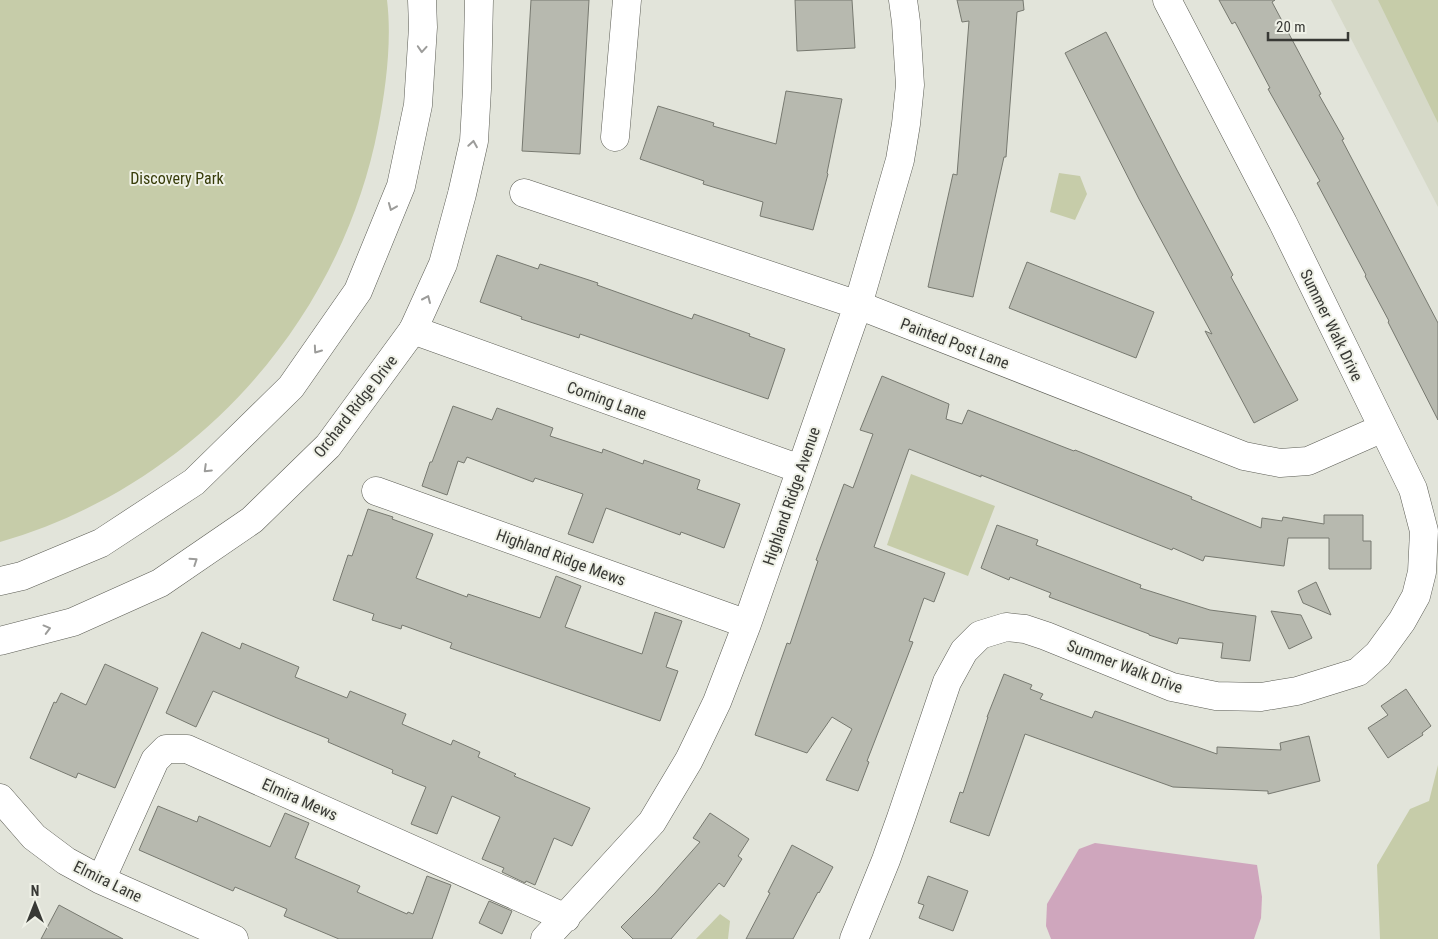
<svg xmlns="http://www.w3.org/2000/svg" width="1438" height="939" font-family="'Roboto Condensed',sans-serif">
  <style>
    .built { fill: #d6d9c8 }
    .green { fill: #c6cca9 }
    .water { fill: #cfa6bd }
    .building { fill: #b7b9af; stroke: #777970 }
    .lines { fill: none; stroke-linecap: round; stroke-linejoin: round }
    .minor-casing { stroke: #5b5c54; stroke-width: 29 }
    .tertiary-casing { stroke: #5b5c54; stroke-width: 29 }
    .minor { stroke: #fff; stroke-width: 28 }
    .tertiary { stroke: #fff; stroke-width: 28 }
    .oneway { stroke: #9c9c9a }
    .labels { text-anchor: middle; stroke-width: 4; stroke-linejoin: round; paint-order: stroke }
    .park-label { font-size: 16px; fill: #373c09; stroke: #eff1e7 }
    .street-label { font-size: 16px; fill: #383935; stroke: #eff1e7 }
  </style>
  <rect width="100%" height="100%" fill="#e2e4da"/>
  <path class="built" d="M 1331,0 L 1438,0 L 1438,207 Z"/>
  <path class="green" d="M 0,0 L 387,0 C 392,40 386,88 378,128 C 340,324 192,487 0,542 Z
    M 1378,0 L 1438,0 L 1438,123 Z
    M 1059,173 L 1080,176 L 1087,194 L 1075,220 L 1050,212 Z
    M 911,474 L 995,506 L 968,576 L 887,545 Z
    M 1438,765 L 1438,939 L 1380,939 L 1377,865 L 1410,809 L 1429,801 Z
    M 720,914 L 730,921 L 728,939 L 696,939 Z"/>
  <path class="water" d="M 1095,843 L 1257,865 L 1262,897 L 1261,918 L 1254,939 L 1051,939 L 1046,926 L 1047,904 L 1079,849 Z"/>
  <path class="building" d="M 531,0 L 589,0 L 580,154 L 522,151 Z
    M 795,0 L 852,0 L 855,48 L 797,51 Z
    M 957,0 L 1023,0 L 1024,10 L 1017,12 L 1006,157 L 1004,157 L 973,297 L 928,287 L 953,174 L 957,175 L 969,21 L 962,22 Z
    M 1219,0 L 1275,0 L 1272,2 L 1321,94 L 1319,95 L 1344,139 L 1342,140 L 1438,323 L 1438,420 L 1388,322 L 1389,321 L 1365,276 L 1366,275 L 1317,183 L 1320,181 L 1268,89 L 1270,88 L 1235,22 L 1232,24 Z
    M 1106,32 L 1177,170 L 1233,275 L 1231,277 L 1298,400 L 1254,423 L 1205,331 L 1212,334 L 1139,199 L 1065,53 Z
    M 786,91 L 842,99 L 827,173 L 828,174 L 813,230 L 760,216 L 763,202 L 703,184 L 704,181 L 640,159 L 658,106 L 714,123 L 713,126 L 776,144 Z
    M 497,255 L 538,269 L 540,264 L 598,283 L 597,285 L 692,319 L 694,314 L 750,334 L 749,336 L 785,349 L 768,399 L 580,334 L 579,338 L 521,319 L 522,317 L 480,302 Z
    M 1027,262 L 1154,312 L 1136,358 L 1009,308 Z
    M 882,376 L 949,404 L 946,419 L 962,424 L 968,410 L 1074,451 L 1075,450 L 1192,497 L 1191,499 L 1261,528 L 1262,518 L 1282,521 L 1283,517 L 1324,524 L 1324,515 L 1363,515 L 1363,541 L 1371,541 L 1371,569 L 1329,569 L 1329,538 L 1288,538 L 1284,566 L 1205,556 L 1203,561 L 1173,548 L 1172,550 L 1045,500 L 981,475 L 981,477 L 909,449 L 874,547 L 945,573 L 934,602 L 924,598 L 909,641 L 913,642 L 867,761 L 869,762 L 858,791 L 826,780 L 852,729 L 832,717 L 807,753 L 755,735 L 787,643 L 790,644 L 818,561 L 816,560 L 844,484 L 853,488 L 873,434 L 860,430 Z
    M 453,406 L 492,420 L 497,408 L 553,428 L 550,436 L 602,453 L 603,449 L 643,464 L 644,460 L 700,480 L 697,489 L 740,504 L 724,548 L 681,532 L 680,535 L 606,508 L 593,543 L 568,534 L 583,494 L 535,478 L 533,482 L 467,457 L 464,463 L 458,461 L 447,495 L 422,486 L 430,462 L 432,462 Z
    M 368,509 L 393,517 L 392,519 L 433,534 L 416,578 L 467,597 L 468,594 L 540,618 L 556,576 L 581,586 L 565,627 L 642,654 L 655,612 L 682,621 L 666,667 L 678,671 L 660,721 L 450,648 L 452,643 L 402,625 L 401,629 L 372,620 L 374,614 L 333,600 L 348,555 L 352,556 Z
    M 997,525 L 1038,540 L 1036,545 L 1141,585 L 1140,588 L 1210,610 L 1256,616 L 1250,661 L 1221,658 L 1223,643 L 1179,638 L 1177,644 L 1149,635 L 1149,634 L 1049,597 L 1051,593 L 1010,577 L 1009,580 L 981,568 Z
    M 1316,582 L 1331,615 L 1303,603 L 1298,591 Z
    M 1271,611 L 1301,615 L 1312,638 L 1289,649 Z
    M 202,632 L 240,649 L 242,643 L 299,667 L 295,677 L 347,698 L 350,691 L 406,714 L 402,724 L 451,745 L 453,740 L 480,752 L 478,757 L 516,774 L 514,776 L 590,808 L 572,846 L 554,838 L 535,885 L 526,881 L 525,883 L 502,872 L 504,868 L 482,859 L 500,817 L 452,796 L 437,834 L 411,824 L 426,787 L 392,773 L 393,770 L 328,742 L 329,739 L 277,718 L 213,691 L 196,727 L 166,713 Z
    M 105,664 L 158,688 L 115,788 L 78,773 L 76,778 L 30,758 L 54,702 L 56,703 L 61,693 L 86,705 Z
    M 1004,674 L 1032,685 L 1030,689 L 1043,694 L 1040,699 L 1092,718 L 1095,711 L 1217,754 L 1217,747 L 1281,750 L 1280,743 L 1309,736 L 1320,781 L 1268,794 L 1268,791 L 1173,787 L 1025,734 L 989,836 L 950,822 L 960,792 L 963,793 L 988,717 L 987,717 Z
    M 1406,689 L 1431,726 L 1422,733 L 1423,735 L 1388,758 L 1368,728 L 1388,715 L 1381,706 Z
    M 158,806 L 197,822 L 199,816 L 270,847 L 285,813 L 309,823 L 295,858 L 360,886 L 357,892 L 407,914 L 408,912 L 413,914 L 427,876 L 451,885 L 432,939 L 339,939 L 284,916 L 287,909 L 235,887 L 233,891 L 139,850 Z
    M 710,813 L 749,839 L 738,856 L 742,859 L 724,887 L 719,883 L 671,939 L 633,939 L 621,927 L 655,893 L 700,842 L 693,838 Z
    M 792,845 L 833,867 L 819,893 L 818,892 L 793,939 L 746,939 L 770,893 L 768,892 Z
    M 928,876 L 968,891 L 953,931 L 919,918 L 924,905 L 918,903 Z
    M 489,901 L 512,911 L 502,934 L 479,923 Z
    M 59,905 L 85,919 L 123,939 L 41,939 Z"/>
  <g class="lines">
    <defs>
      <path id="minor" d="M 615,137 L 627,0
        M 524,193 L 858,305 L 1244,456 L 1280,463 L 1308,461 L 1383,428
        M 413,330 L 800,469
        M 376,491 L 747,624
        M 0,798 L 34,837 L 66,861 L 101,880 L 234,939
        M 101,880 L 155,760 L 166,749 L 187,749 L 566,918
        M 545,939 L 652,822 L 689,760 L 717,702 L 747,624 L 858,305 L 900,160 L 906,124 L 910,85 L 906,22 L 903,0
        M 854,939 L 886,860 L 901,818 L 947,682 L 964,651 L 980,635 L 1006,627 L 1025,629 L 1046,636 L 1172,687 L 1216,696 L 1261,697 L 1297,691 L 1358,672 L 1378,654 L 1402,621 L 1416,596 L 1422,572 L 1424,531 L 1413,489 L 1283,223 L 1167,0"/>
      <path id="tertiary" d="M 0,581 L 22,576 L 101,543 L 194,482 L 291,387 L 358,291 L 401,186 L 418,105 L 423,27 L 422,0
        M 0,641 L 73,622 L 160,583 L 252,520 L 328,446 L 413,330 L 443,264 L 462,194 L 474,141 L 477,89 L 479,0"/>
    </defs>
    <use href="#minor" class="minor-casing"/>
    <use href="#tertiary" class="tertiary-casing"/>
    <use href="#minor" class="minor"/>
    <use href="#tertiary" class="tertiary"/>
  </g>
  <defs><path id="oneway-chevron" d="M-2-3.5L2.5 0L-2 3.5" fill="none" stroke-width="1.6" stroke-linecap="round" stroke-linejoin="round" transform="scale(1.25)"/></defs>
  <g class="oneway">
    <use href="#oneway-chevron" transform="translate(422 49) rotate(94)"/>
    <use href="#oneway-chevron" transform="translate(473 144) rotate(-81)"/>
    <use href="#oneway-chevron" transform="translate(392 207) rotate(112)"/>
    <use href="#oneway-chevron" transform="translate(427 299) rotate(-66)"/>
    <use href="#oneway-chevron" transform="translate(317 350) rotate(125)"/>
    <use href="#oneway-chevron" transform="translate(207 469) rotate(136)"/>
    <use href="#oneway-chevron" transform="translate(194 561) rotate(-34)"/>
    <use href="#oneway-chevron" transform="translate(47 629) rotate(-15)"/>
  </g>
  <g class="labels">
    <g class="park-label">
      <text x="177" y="184">Discovery Park</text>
    </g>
    <g class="street-label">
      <text transform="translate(1332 325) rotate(64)" y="6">Summer Walk Drive</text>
      <text transform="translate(955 343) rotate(21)" y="6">Painted Post Lane</text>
      <text transform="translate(607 400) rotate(20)" y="6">Corning Lane</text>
      <text transform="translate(355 406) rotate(-52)" y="6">Orchard Ridge Drive</text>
      <text transform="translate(791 496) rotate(-71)" y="6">Highland Ridge Avenue</text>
      <text transform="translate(561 557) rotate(20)" y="6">Highland Ridge Mews</text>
      <text transform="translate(1125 666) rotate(21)" y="6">Summer Walk Drive</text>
      <text transform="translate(300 799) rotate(24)" y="6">Elmira Mews</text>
      <text transform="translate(108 881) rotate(26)" y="6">Elmira Lane</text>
    </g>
  </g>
  <g transform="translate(35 904)" stroke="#eff1e7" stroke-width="4" paint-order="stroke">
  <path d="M0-4L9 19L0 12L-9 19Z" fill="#383935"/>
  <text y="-8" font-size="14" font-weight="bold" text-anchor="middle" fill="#383935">N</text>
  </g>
  <path d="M1268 32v8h80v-8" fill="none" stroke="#383935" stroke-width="2.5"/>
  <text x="1276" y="32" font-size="15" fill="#383935" stroke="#eff1e7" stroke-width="4" paint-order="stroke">20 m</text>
</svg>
